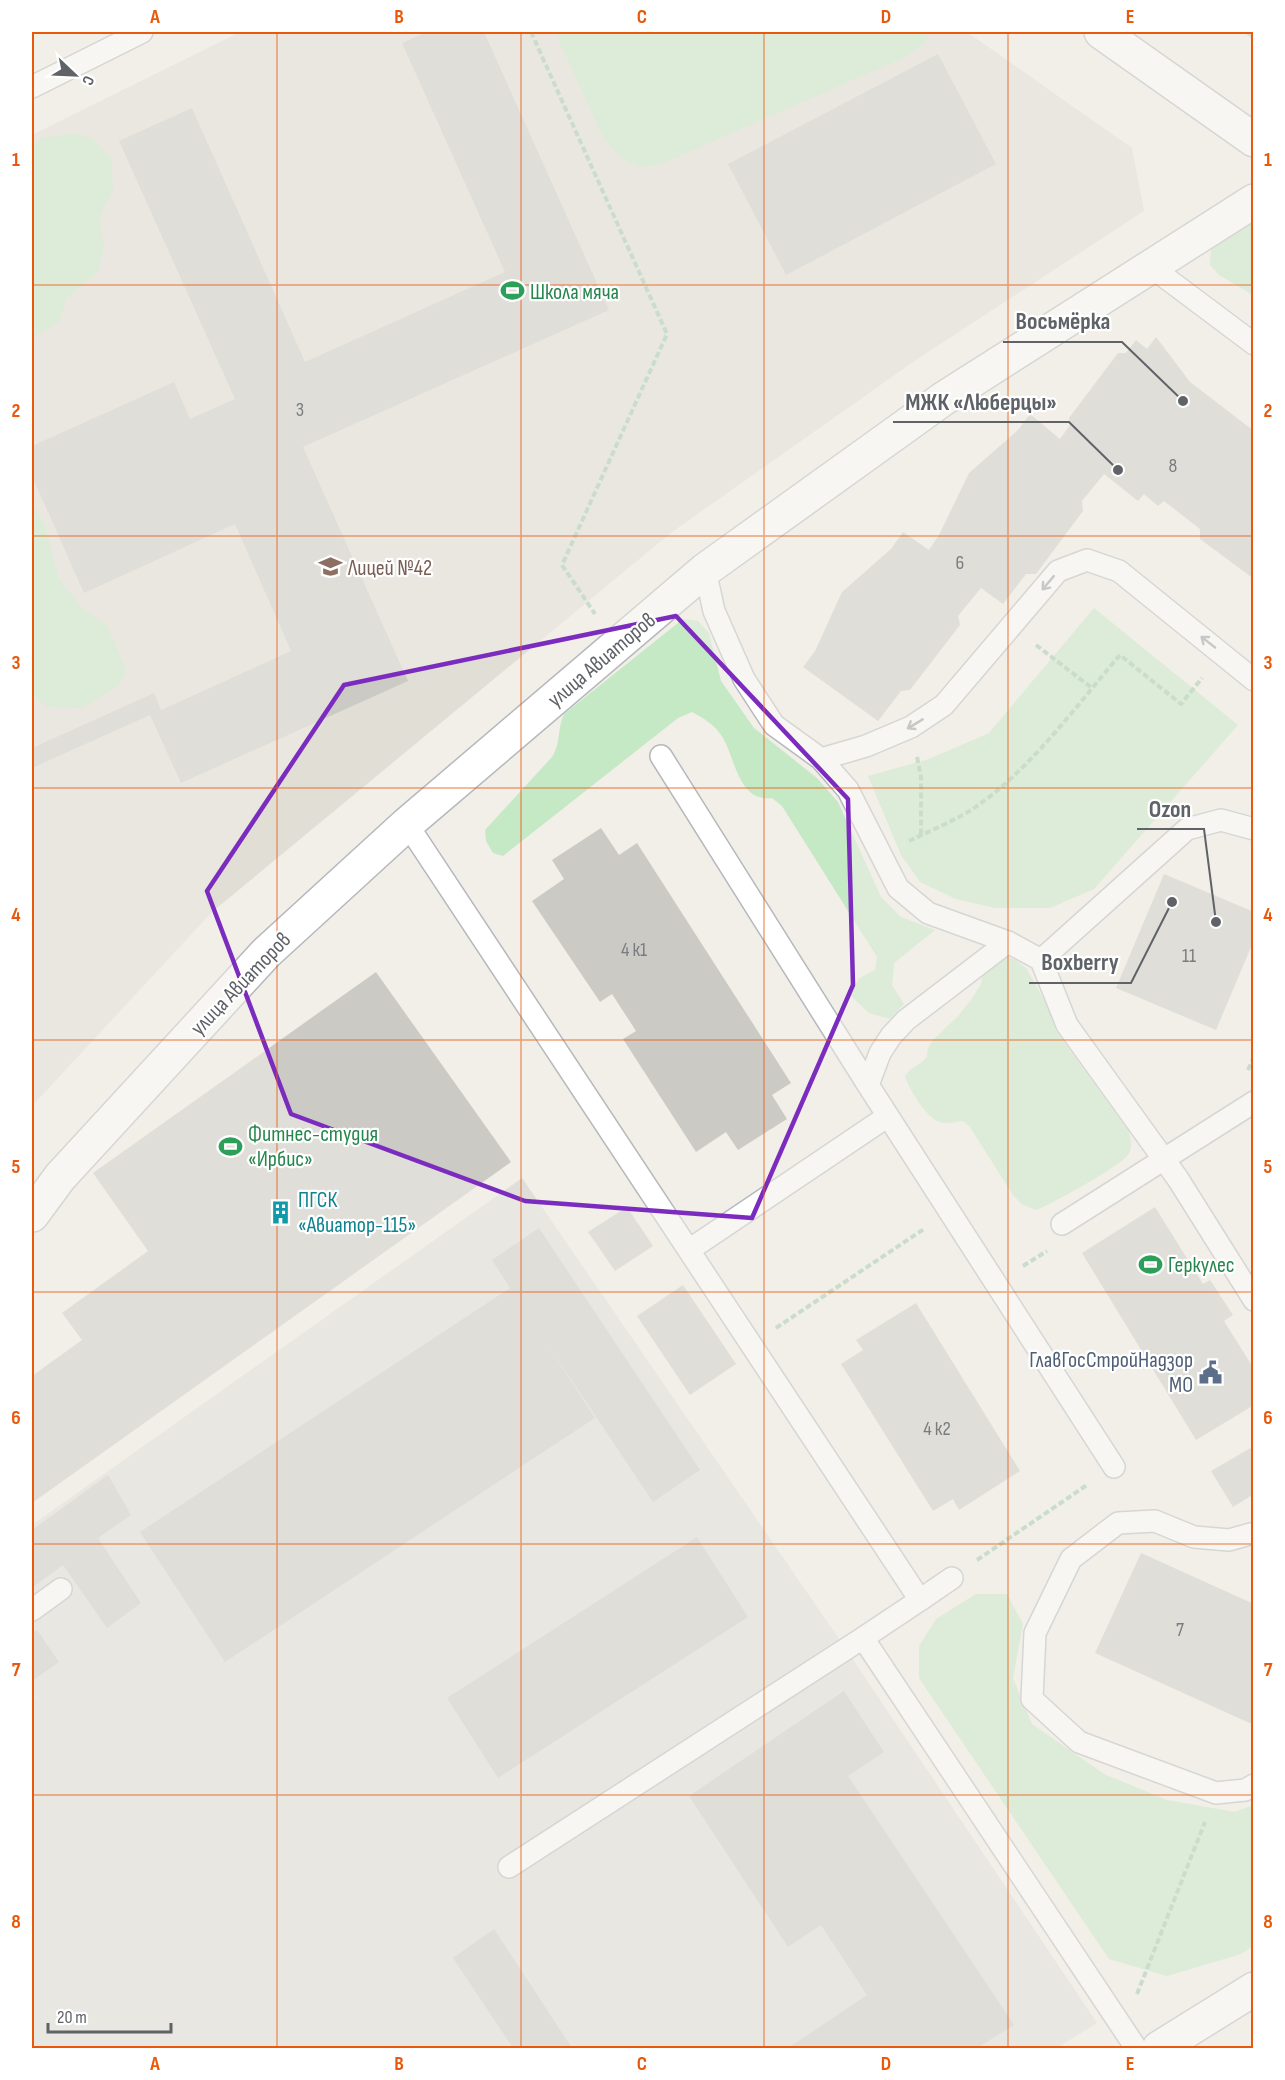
<svg xmlns="http://www.w3.org/2000/svg" width="1285" height="2080" font-family="'Sofia Sans Condensed',sans-serif">
  <style>
    .industrial { fill: #e0deda }
    .education { fill: #e1ded6 }
    .green { fill: #c5e8c5 }
    .building { fill: #cccac5 }
    .lines { fill: none; stroke-linecap: round; stroke-linejoin: round }
    .service-casing { stroke: #b5b8bc; stroke-width: 24 }
    .minor-casing { stroke: #b5b8bc; stroke-width: 36 }
    .tertiary-casing { stroke: #b5b8bc; stroke-width: 36 }
    .path { stroke: #9cc7a9; stroke-width: 4; stroke-dasharray: 6 3; stroke-linecap: butt }
    .service { stroke: #fff; stroke-width: 21 }
    .minor { stroke: #fff; stroke-width: 33 }
    .tertiary { stroke: #fff; stroke-width: 33 }
    .oneway { stroke: #979a9d }
    .marked { fill: none; stroke: #7b2cbf; stroke-width: 4.5; stroke-linejoin: round }
    .grid { fill: none; stroke: #e8590c; stroke-width: 1.5; stroke-opacity: 0.55 }
    .labels { text-anchor: middle; stroke-width: 4.5; stroke-linejoin: round; paint-order: stroke }
    .number-label { font-size: 20px; fill: #7a7d7f }
    .leisure-label { font-size: 22px; fill: #27864d; stroke: #fff; text-anchor: start }
    .education-label { font-size: 22px; fill: #785e54; stroke: #fff; text-anchor: start }
    .street-label { font-size: 22px; fill: #5f6368; stroke: #fff }
    .culture-label { font-size: 22px; fill: #0d838f; stroke: #fff; text-anchor: start }
    .service-label { font-size: 22px; fill: #4e5e75; stroke: #fff; text-anchor: end }
    .leader { fill: none; stroke: #5f6368; stroke-width: 2 }
    .callout-dot { fill: #5f6368; stroke: #fff; stroke-width: 2 }
    .callout-label { font-size: 24px; text-anchor: middle; font-weight: bold; fill: #5f6368; stroke: #fff; stroke-width: 4.5; stroke-linejoin: round; paint-order: stroke }
    .neatline { fill: none; stroke: #e8590c; stroke-width: 2 }
    .grid-label { font-size: 20px; text-anchor: middle; font-weight: bold; fill: #e8590c }
  </style>
  <rect width="100%" height="100%" fill="#f1efe8"/>
  <path class="industrial" d="M 522,1178 L 846,1649 L 1097,2023 L 1057,2048 L 32,2048 L 32,1700 L 41,1694 L 32,1699 L 32,1525 Z"/>
  <path class="education" d="M 240,32 L 967,32 L 1132,148 L 1144,211 L 916,360 L 672,532 L 212,912 L 32,1106 L 32,135 Z"/>
  <path class="green" d="M 555,32 L 929,32 L 925,43 L 905,57 L 661,164 L 640,167 L 622,159 L 604,139 Z
    M 75,133 L 93,139 L 111,158 L 113,189 L 99,217 L 104,247 L 98,272 L 67,298 L 59,322 L 32,338 L 32,144 L 44,138 Z
    M 1253,219 L 1253,295 L 1219,275 L 1210,265 C 1209,234 1229,232 1253,219 Z
    M 32,504 L 45,524 L 58,577 L 79,605 L 107,626 L 126,670 L 118,686 L 82,708 L 48,707 L 32,696 Z
    M 1094,608 L 1238,725 L 1094,889 L 1050,908 L 995,908 L 956,899 L 920,882 L 901,855 L 868,776 L 929,759 L 989,733 Z
    M 683,619 L 698,621 L 709,633 L 721,681 L 754,728 L 817,778 L 838,802 L 881,897 L 901,917 L 935,930 L 894,963 L 892,985 L 904,1004 L 890,1019 L 869,1013 L 851,996 L 858,979 L 875,970 L 877,957 L 782,806 L 772,798 C 737,802 736,757 721,735 C 714,724 703,718 692,712 L 678,718 L 503,856 L 493,853 L 486,841 L 485,830 L 552,757 C 561,743 557,729 564,714 Z
    M 1003,956 L 1014,959 L 1026,968 L 1047,1005 L 1056,1031 L 1129,1132 C 1131,1140 1133,1148 1128,1155 C 1119,1167 1052,1204 1036,1210 L 1023,1205 L 1013,1195 L 970,1127 L 963,1121 C 955,1122 946,1124 939,1122 C 926,1117 909,1089 905,1076 L 910,1070 L 922,1062 L 927,1057 L 928,1048 L 933,1040 L 958,1016 L 971,1000 L 981,984 L 983,972 Z
    M 976,1594 L 1007,1594 L 1023,1624 L 1013,1678 L 1032,1724 L 1104,1774 L 1167,1800 L 1235,1812 L 1253,1805 L 1253,1946 L 1241,1954 L 1167,1976 L 1109,1959 L 919,1678 L 919,1646 L 936,1619 Z"/>
  <path class="building" d="M 427,32 L 484,32 L 609,310 L 303,447 L 408,681 L 181,783 L 150,715 L 32,768 L 32,748 L 154,693 L 161,710 L 291,651 L 235,524 L 84,593 L 32,476 L 32,446 L 174,382 L 190,419 L 235,399 L 119,141 L 192,108 L 305,362 L 505,272 L 402,43 Z
    M 1243,32 L 1254,32 L 1254,40 Z
    M 938,54 L 996,164 L 786,275 L 728,164 Z
    M 1156,337 L 1190,382 L 1254,431 L 1254,579 L 1200,539 L 1200,529 L 1164,501 L 1158,506 L 1144,494 L 1138,501 L 1104,474 L 1082,501 L 1083,511 L 1036,574 L 1026,574 L 1003,604 L 981,588 L 958,616 L 960,625 L 910,690 L 901,691 L 878,721 L 803,667 L 815,651 L 842,592 L 891,549 L 903,532 L 929,550 L 939,535 L 969,473 L 1018,430 L 1030,414 L 1060,439 L 1070,425 L 1069,418 L 1118,353 L 1126,353 L 1136,340 L 1147,349 Z
    M 601,828 L 619,855 L 637,843 L 791,1083 L 772,1095 L 787,1119 L 738,1150 L 726,1132 L 696,1152 L 623,1039 L 636,1031 L 612,994 L 600,1002 L 532,901 L 564,879 L 552,860 Z
    M 1164,874 L 1254,912 L 1254,940 L 1216,1030 L 1116,988 Z
    M 376,972 L 511,1162 L 32,1503 L 32,1376 L 82,1340 L 62,1313 L 148,1251 L 93,1173 Z
    M 627,1207 L 653,1246 L 615,1271 L 588,1232 Z
    M 1155,1207 L 1203,1284 L 1210,1280 L 1233,1315 L 1224,1321 L 1254,1369 L 1254,1405 L 1196,1440 L 1082,1253 Z
    M 539,1228 L 700,1470 L 653,1502 L 546,1342 L 595,1418 L 225,1662 L 140,1532 L 510,1288 L 492,1260 Z
    M 683,1285 L 736,1364 L 690,1395 L 637,1316 Z
    M 916,1303 L 1020,1471 L 959,1510 L 953,1499 L 933,1511 L 841,1364 L 863,1350 L 856,1340 Z
    M 1254,1446 L 1254,1494 L 1233,1507 L 1211,1471 Z
    M 108,1475 L 131,1515 L 98,1538 L 141,1603 L 107,1628 L 63,1565 L 32,1588 L 32,1530 Z
    M 697,1537 L 748,1617 L 498,1778 L 447,1698 Z
    M 1141,1553 L 1254,1604 L 1254,1725 L 1095,1653 Z
    M 37,1630 L 59,1662 L 32,1681 L 32,1633 Z
    M 844,1691 L 884,1752 L 848,1776 L 1014,2025 L 977,2048 L 788,2048 L 867,1995 L 821,1925 L 788,1947 L 689,1796 Z
    M 494,1929 L 572,2048 L 513,2048 L 453,1958 Z"/>
  <g class="lines">
    <defs>
      <path id="service" d="M 32,87 L 142,32
        M 1150,266 L 1254,344
        M 705,570 L 714,611 L 744,679 L 774,725 L 821,759 L 848,790 L 898,888 L 928,913 L 1008,942 L 1041,960 L 1067,1025 L 1178,1179 L 1254,1300
        M 661,756 L 868,1085 L 1114,1467
        M 821,759 L 866,746 L 911,727 L 944,705 L 1058,571 L 1087,560 L 1119,571 L 1254,680
        M 407,824 L 920,1600 L 863,1638 L 1136,2048
        M 1041,960 L 1187,829 L 1221,820 L 1254,829
        M 868,1085 L 880,1053 L 891,1036 L 906,1020 L 1008,942
        M 1062,1224 L 1254,1102
        M 689,1250 L 888,1116
        M 1254,1533 L 1229,1540 L 1194,1537 L 1155,1521 L 1118,1523 L 1071,1559 L 1035,1633 L 1032,1699 L 1079,1742 L 1216,1793 L 1245,1790 L 1254,1785
        M 920,1600 L 952,1578
        M 32,1610 L 61,1589
        M 509,1867 L 863,1638"/>
      <path id="minor" d="M 32,1215 L 60,1177 L 266,953 L 407,824 L 705,570 L 943,399 L 1254,201"/>
      <path id="tertiary" d="M 1101,32 L 1254,140
        M 1159,2048 L 1254,1989"/>
    </defs>
    <use href="#service" class="service-casing"/>
    <use href="#minor" class="minor-casing"/>
    <use href="#tertiary" class="tertiary-casing"/>
    <path class="path" d="M 531,32 L 667,334 L 562,565 L 595,614
      M 1036,645 L 1092,688
      M 917,757 L 921,777 L 921,835
      M 909,841 C 929,831 952,822 971,810 C 1028,773 1076,706 1120,655 L 1181,704 L 1202,678
      M 1248,1070 L 1254,1057
      M 1023,1266 L 1047,1251
      M 776,1328 L 924,1229
      M 977,1560 L 1087,1485
      M 1137,1994 L 1205,1822"/>
    <use href="#service" class="service"/>
    <use href="#minor" class="minor"/>
    <use href="#tertiary" class="tertiary"/>
  </g>
  <defs><path id="oneway-shaft" d="M-6 0H5M1.5-3L5.5 0L1.5 3" fill="none" stroke-width="1.6" stroke-linecap="round" stroke-linejoin="round" transform="scale(1.5)"/></defs>
  <g class="oneway">
    <use href="#oneway-shaft" transform="translate(1048 583) rotate(130)"/>
    <use href="#oneway-shaft" transform="translate(1208 642) rotate(-142)"/>
    <use href="#oneway-shaft" transform="translate(915 724) rotate(149)"/>
  </g>
  <path d="M0 0H1285V2080H0ZM 676,616 L 848,799 L 853,985 L 752,1218 L 525,1201 L 291,1114 L 207,891 L 344,685 Z" fill="#f1efe8" fill-opacity=".55" fill-rule="evenodd"/>
  <path class="marked" d="M 676,616 L 848,799 L 853,985 L 752,1218 L 525,1201 L 291,1114 L 207,891 L 344,685 Z"/>
  <path class="grid" d="M 277,32 L 277,2048M 521,32 L 521,2048M 764,32 L 764,2048M 1008,32 L 1008,2048M 32,285 L 1254,285M 32,536 L 1254,536M 32,788 L 1254,788M 32,1040 L 1254,1040M 32,1292 L 1254,1292M 32,1544 L 1254,1544M 32,1795 L 1254,1795"/>
  <defs>
    <symbol id="stadium-bare" viewBox="-9 -9 18 18"><path d="M0-5a6.5 5 0 1 0 0 10a6.5 5 0 1 0 0-10ZM-3.5-1.8h7v3.6h-7Z" fill="#2e9e5b" stroke="#fff" stroke-width="2.5" paint-order="stroke"/></symbol>
    <symbol id="school-bare" viewBox="-9 -9 18 18"><path d="M0-5L7-2L0 1L-7-2ZM-4 1L0 2.5L4 1V4Q0 6-4 4Z" fill="#8d6e63" stroke="#fff" stroke-width="2.5" paint-order="stroke"/></symbol>
    <symbol id="building-bare" viewBox="-9 -9 18 18"><path d="M-4-6H4V6H1V3H-1V6H-4ZM-2.5-4.3h1.7v1.8h-1.7ZM.8-4.3h1.7v1.8H.8ZM-2.5-1h1.7V.8h-1.7ZM.8-1h1.7V.8H.8Z" fill="#0f9aa8" stroke="#fff" stroke-width="2.5" paint-order="stroke"/></symbol>
    <symbol id="civic-bare" viewBox="-9 -9 18 18"><path d="M-.6-6.5H3V-4.5H.6V-3L4-1V1h2V6H-6V1h2V-1L-.6-3ZM-1.2 2.5V6h2.4V2.5Z" fill="#5c6f8a" stroke="#fff" stroke-width="2.5" paint-order="stroke"/></symbol>
  </defs>
  <g fill-rule="evenodd">
    <use href="#stadium-bare" x="496" y="274" width="33" height="33"/>
    <use href="#school-bare" x="314" y="550" width="33" height="33"/>
    <use href="#stadium-bare" x="214" y="1130" width="33" height="33"/>
    <use href="#building-bare" x="264" y="1196" width="33" height="33"/>
    <use href="#stadium-bare" x="1134" y="1248" width="33" height="33"/>
    <use href="#civic-bare" x="1194" y="1356" width="33" height="33"/>
  </g>
  <g class="labels">
    <g class="number-label">
      <text x="300" y="416">3</text>
      <text x="1173" y="472">8</text>
      <text x="960" y="569">6</text>
      <text x="634" y="956">4 к1</text>
      <text x="1189" y="962">11</text>
      <text x="937" y="1435">4 к2</text>
      <text x="1180" y="1636">7</text>
    </g>
    <g class="leisure-label">
      <text x="530" y="299">Школа мяча</text>
      <text x="248" y="1141">Фитнес-студия<tspan x="248" dy="25">«Ирбис»</tspan></text>
      <text x="1168" y="1272">Геркулес</text>
    </g>
    <g class="education-label">
      <text x="348" y="575">Лицей №42</text>
    </g>
    <g class="street-label">
      <text transform="translate(601 659) rotate(-40)" y="8">улица Авиаторов</text>
      <text transform="translate(240 983) rotate(-46)" y="8">улица Авиаторов</text>
    </g>
    <g class="culture-label">
      <text x="298" y="1207">ПГСК<tspan x="298" dy="25">«Авиатор-115»</tspan></text>
    </g>
    <g class="service-label">
      <text x="1193" y="1367">ГлавГосСтройНадзор<tspan x="1193" dy="25">МО</tspan></text>
    </g>
  </g>
  <path class="leader" d="M1183 401L1122 342H1003M1118 470L1069 422H893M1216 922L1204 829H1137M1172 902L1131 983H1029"/>
  <g class="callout-dot">
    <circle cx="1183" cy="401" r="6"/>
    <circle cx="1118" cy="470" r="6"/>
    <circle cx="1216" cy="922" r="6"/>
    <circle cx="1172" cy="902" r="6"/>
  </g>
  <g class="callout-label">
    <text x="1063" y="329">Восьмёрка</text>
    <text x="981" y="410">МЖК «Люберцы»</text>
    <text x="1170" y="817">Ozon</text>
    <text x="1080" y="970">Boxberry</text>
  </g>
  <rect width="1285" height="2080" fill="none" stroke="#ffffff" stroke-width="66"/>
  <g transform="translate(75 75) rotate(113)" stroke="#ffffff" stroke-width="4.5" paint-order="stroke">
  <path d="M0-4.5L10 22L0 15L-10 22Z" fill="#5f6368"/>
  <text y="-9" font-size="16" font-weight="bold" text-anchor="middle" fill="#5f6368">С</text>
  </g>
  <path d="M48 2023v9h123v-9" fill="none" stroke="#5f6368" stroke-width="3"/>
  <text x="57" y="2023" font-size="18" fill="#5f6368" stroke="#ffffff" stroke-width="4.5" paint-order="stroke">20 m</text>
  <rect x="33" y="33" width="1219" height="2014" class="neatline"/>
  <g class="grid-label">
    <text x="155" y="23">A</text>
    <text x="399" y="23">B</text>
    <text x="642" y="23">C</text>
    <text x="886" y="23">D</text>
    <text x="1130" y="23">E</text>
    <text x="16" y="166">1</text>
    <text x="1268" y="166">1</text>
    <text x="16" y="417">2</text>
    <text x="1268" y="417">2</text>
    <text x="16" y="669">3</text>
    <text x="1268" y="669">3</text>
    <text x="16" y="921">4</text>
    <text x="1268" y="921">4</text>
    <text x="16" y="1173">5</text>
    <text x="1268" y="1173">5</text>
    <text x="16" y="1424">6</text>
    <text x="1268" y="1424">6</text>
    <text x="16" y="1676">7</text>
    <text x="1268" y="1676">7</text>
    <text x="16" y="1928">8</text>
    <text x="1268" y="1928">8</text>
    <text x="155" y="2070">A</text>
    <text x="399" y="2070">B</text>
    <text x="642" y="2070">C</text>
    <text x="886" y="2070">D</text>
    <text x="1130" y="2070">E</text>
  </g>
</svg>
